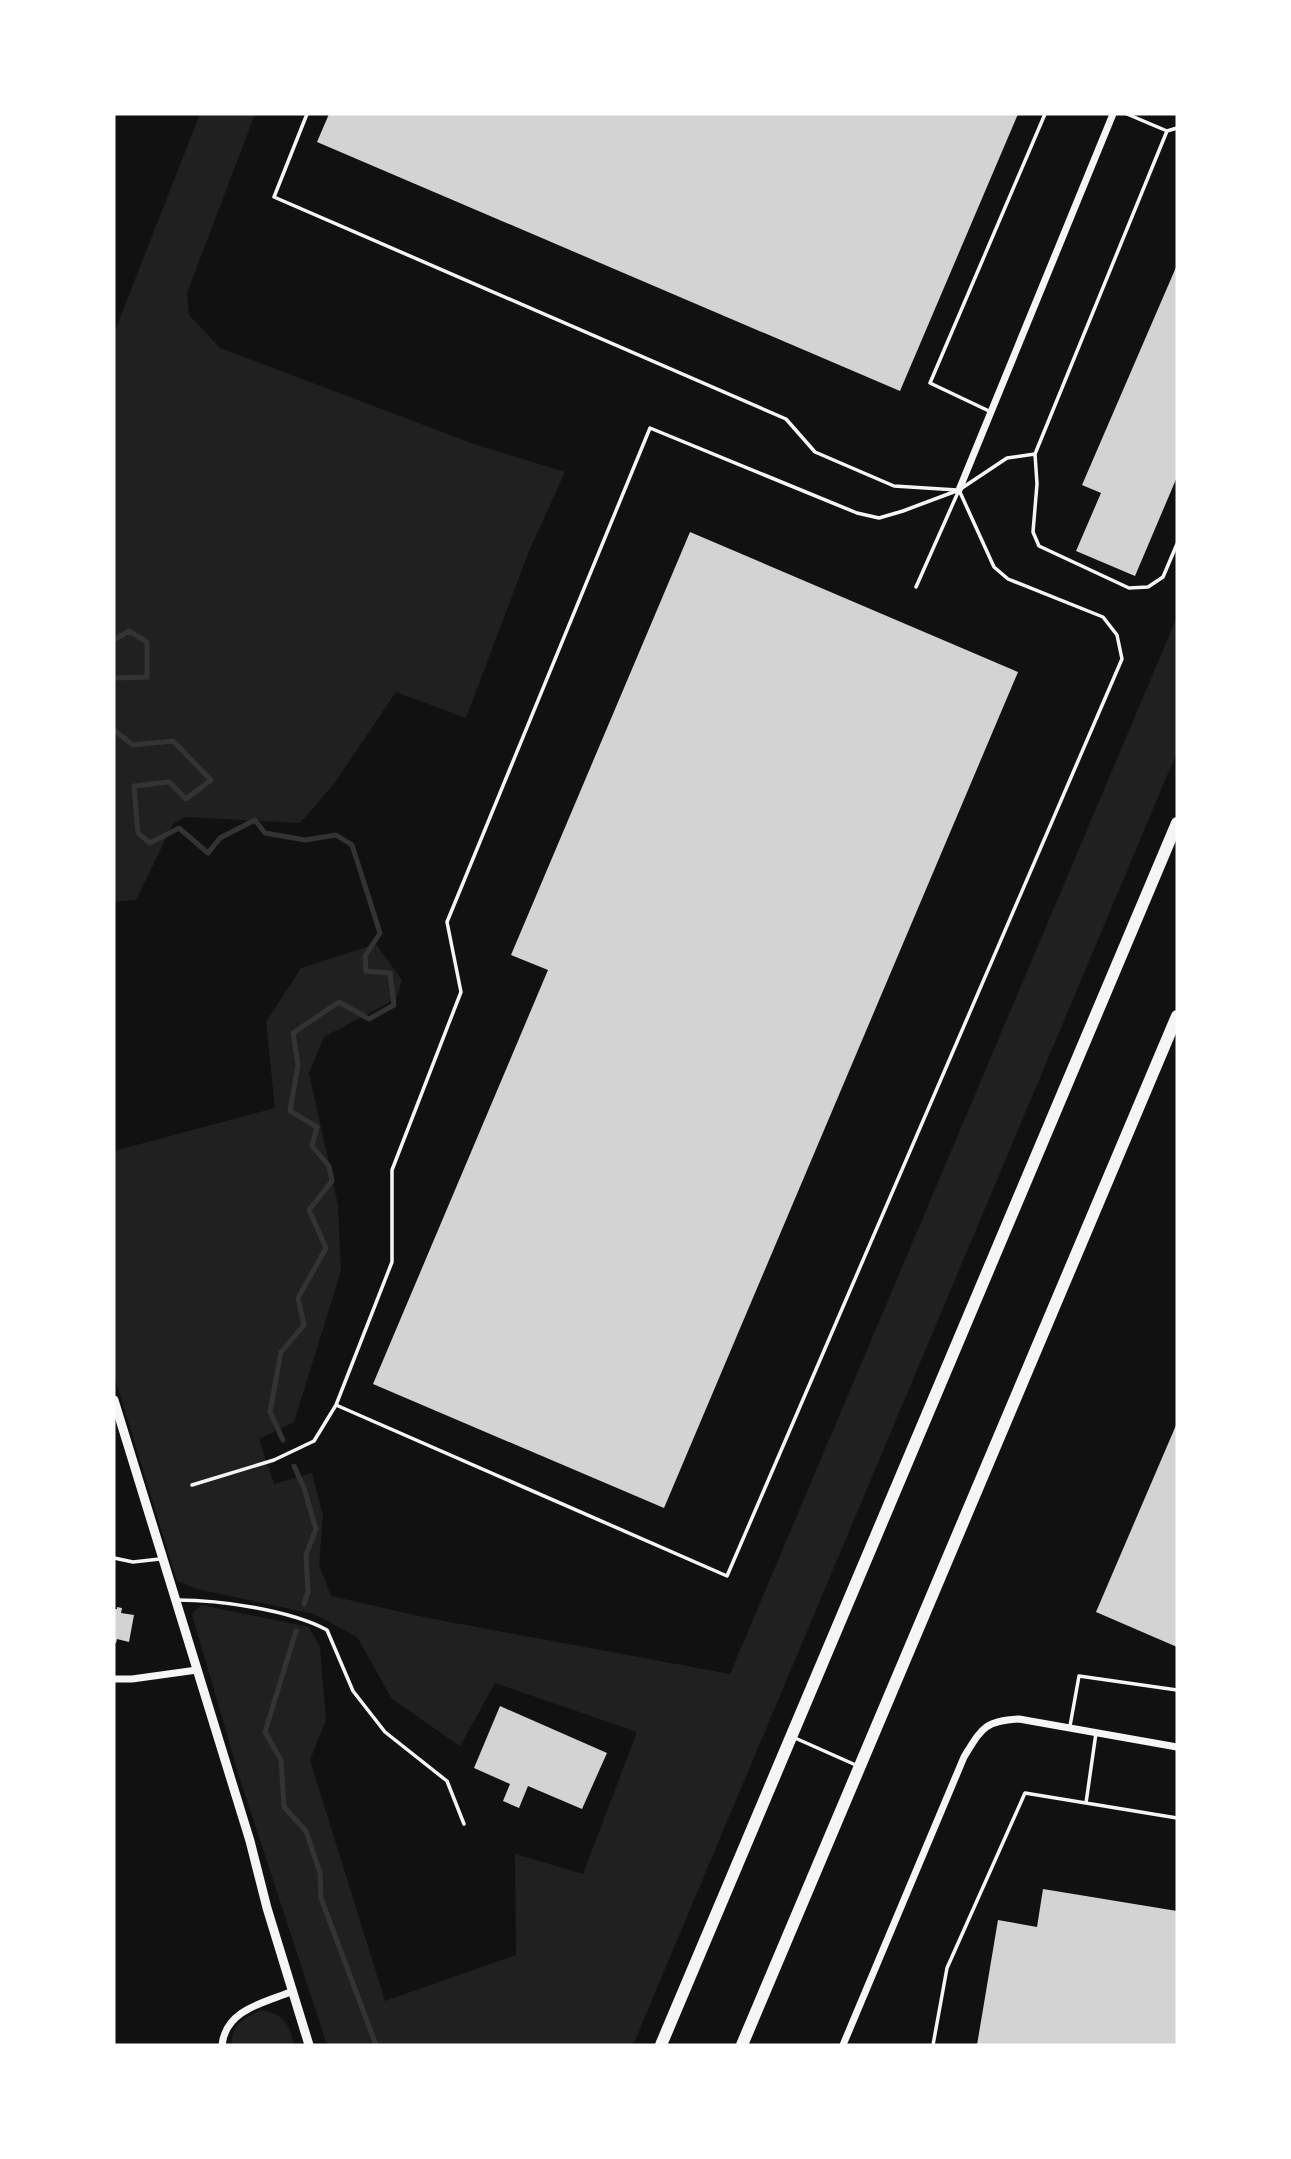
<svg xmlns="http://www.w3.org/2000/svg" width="1291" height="2159" font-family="Mulish,sans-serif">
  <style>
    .green { fill: #202020 }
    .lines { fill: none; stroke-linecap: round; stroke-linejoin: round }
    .stream { stroke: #333; stroke-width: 5 }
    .building { fill: #d3d3d3 }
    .service { stroke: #f5f5f5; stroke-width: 3.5 }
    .minor { stroke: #f5f5f5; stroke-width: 7 }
    .tertiary { stroke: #f5f5f5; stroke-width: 9 }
    .motorway { stroke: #f5f5f5; stroke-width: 12 }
  </style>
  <rect width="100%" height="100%" fill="#111"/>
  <path class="green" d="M 200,114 L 255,114 L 187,293 L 189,315 L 220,348 L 474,444 L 565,472 L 529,551 L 466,718 L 396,692 L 334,784 L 300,823 L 185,817 L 173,824 L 136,900 L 114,902 L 114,333 Z
    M 1177,617 L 1177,752 L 633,2045 L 327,2045 L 239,1776 L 192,1614 L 201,1605 L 309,1627 L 320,1647 L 326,1720 L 310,1760 L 385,2001 L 516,1955 L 515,1854 L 583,1874 L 637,1732 L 495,1683 L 460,1746 L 392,1699 L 357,1637 L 314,1614 L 197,1589 L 177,1581 L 114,1375 L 114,1151 L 275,1108 L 266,1022 L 301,968 L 376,944 L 402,980 L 396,999 L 324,1037 L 309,1073 L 338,1205 L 341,1271 L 294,1422 L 259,1439 L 274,1484 L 312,1473 L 323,1516 L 319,1565 L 331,1596 L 423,1617 L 730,1674 Z
    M 261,2010 C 285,2014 289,2024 294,2045 L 231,2045 C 233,2022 242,2020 261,2010 Z"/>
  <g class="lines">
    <path class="stream" d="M 114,640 L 129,631 L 147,642 L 147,677 L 114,678
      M 114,730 L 133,745 L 173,741 L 211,780 L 186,799 L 169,782 L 134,786 L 138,833 L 150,843 L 179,828 L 208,853 L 220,838 L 255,820 L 265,833 L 305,840 L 336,835 L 352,845 L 380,933 L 365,956 L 366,971 L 390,973 L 394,1005 L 369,1019 L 339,1002 L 293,1033 L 298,1065 L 290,1111 L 317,1127 L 312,1146 L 329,1166 L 332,1181 L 309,1210 L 326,1248 L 298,1298 L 304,1325 L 281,1352 L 270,1412 L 283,1440
      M 294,1466 L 304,1488 L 316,1529 L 306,1555 L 308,1592 L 304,1604
      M 296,1631 L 265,1732 L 281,1760 L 284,1807 L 306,1831 L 320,1873 L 321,1898 L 376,2045"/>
  </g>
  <path class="building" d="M 329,114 L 1018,114 L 900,391 L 317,142 Z
    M 1177,265 L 1177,477 L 1135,576 L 1076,551 L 1101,493 L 1082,485 Z
    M 690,532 L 1018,672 L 664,1508 L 373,1384 L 548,970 L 511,955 Z
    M 1177,1423 L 1177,1647 L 1096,1612 Z
    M 117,1607 L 122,1608 L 121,1613 L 134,1615 L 129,1642 L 117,1639 L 116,1643 L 114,1643 L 114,1609 L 117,1609 Z
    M 500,1706 L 607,1753 L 582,1809 L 528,1786 L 519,1808 L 503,1801 L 510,1784 L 474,1768 Z
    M 1043,1889 L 1177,1911 L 1177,2045 L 977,2045 L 998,1920 L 1037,1927 Z"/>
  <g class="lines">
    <path class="service" d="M 307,114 L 274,197 L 786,419 L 815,452 L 894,486 L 957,490
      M 1127,114 L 1167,131 L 1177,128
      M 1167,131 L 1035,454 L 1037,484 L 1033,532 L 1039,546 L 1129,588 L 1148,587 L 1163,577 L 1177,544
      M 989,411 L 930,383 L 1045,114
      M 916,587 L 959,490
      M 336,1405 L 392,1262 L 392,1170 L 461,992 L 447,922 L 650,428 L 857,513 L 879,518 L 903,511 L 959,490 L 1007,458 L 1035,454
      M 192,1485 L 274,1460 L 314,1441 L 336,1405 L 727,1576 L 1122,659 L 1117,635 L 1103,617 L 1008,579 L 994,567 L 959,490
      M 114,1558 L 133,1562 L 160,1559
      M 177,1600 C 220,1600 290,1610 327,1630 L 353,1691 L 385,1732 L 447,1781 L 464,1824
      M 1070,1726 L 1079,1676 L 1177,1690
      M 795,1738 L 858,1766
      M 1086,1803 L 1096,1733
      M 933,2045 L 947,1968 L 1025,1793 L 1177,1818"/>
    <path class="minor" d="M 959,490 L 1113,114
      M 114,1679 L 132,1679 L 197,1670
      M 222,2045 C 226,2009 264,2003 293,1991
      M 843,2045 L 964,1757 C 982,1728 984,1721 1019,1719 L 1177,1747"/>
    <path class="tertiary" d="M 114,1400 L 250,1841 L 267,1908 L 309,2045"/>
    <path class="motorway" d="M 661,2045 L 1177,823
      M 742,2045 L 1177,1016"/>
  </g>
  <rect width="1291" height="2159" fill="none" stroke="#ffffff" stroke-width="231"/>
</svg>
